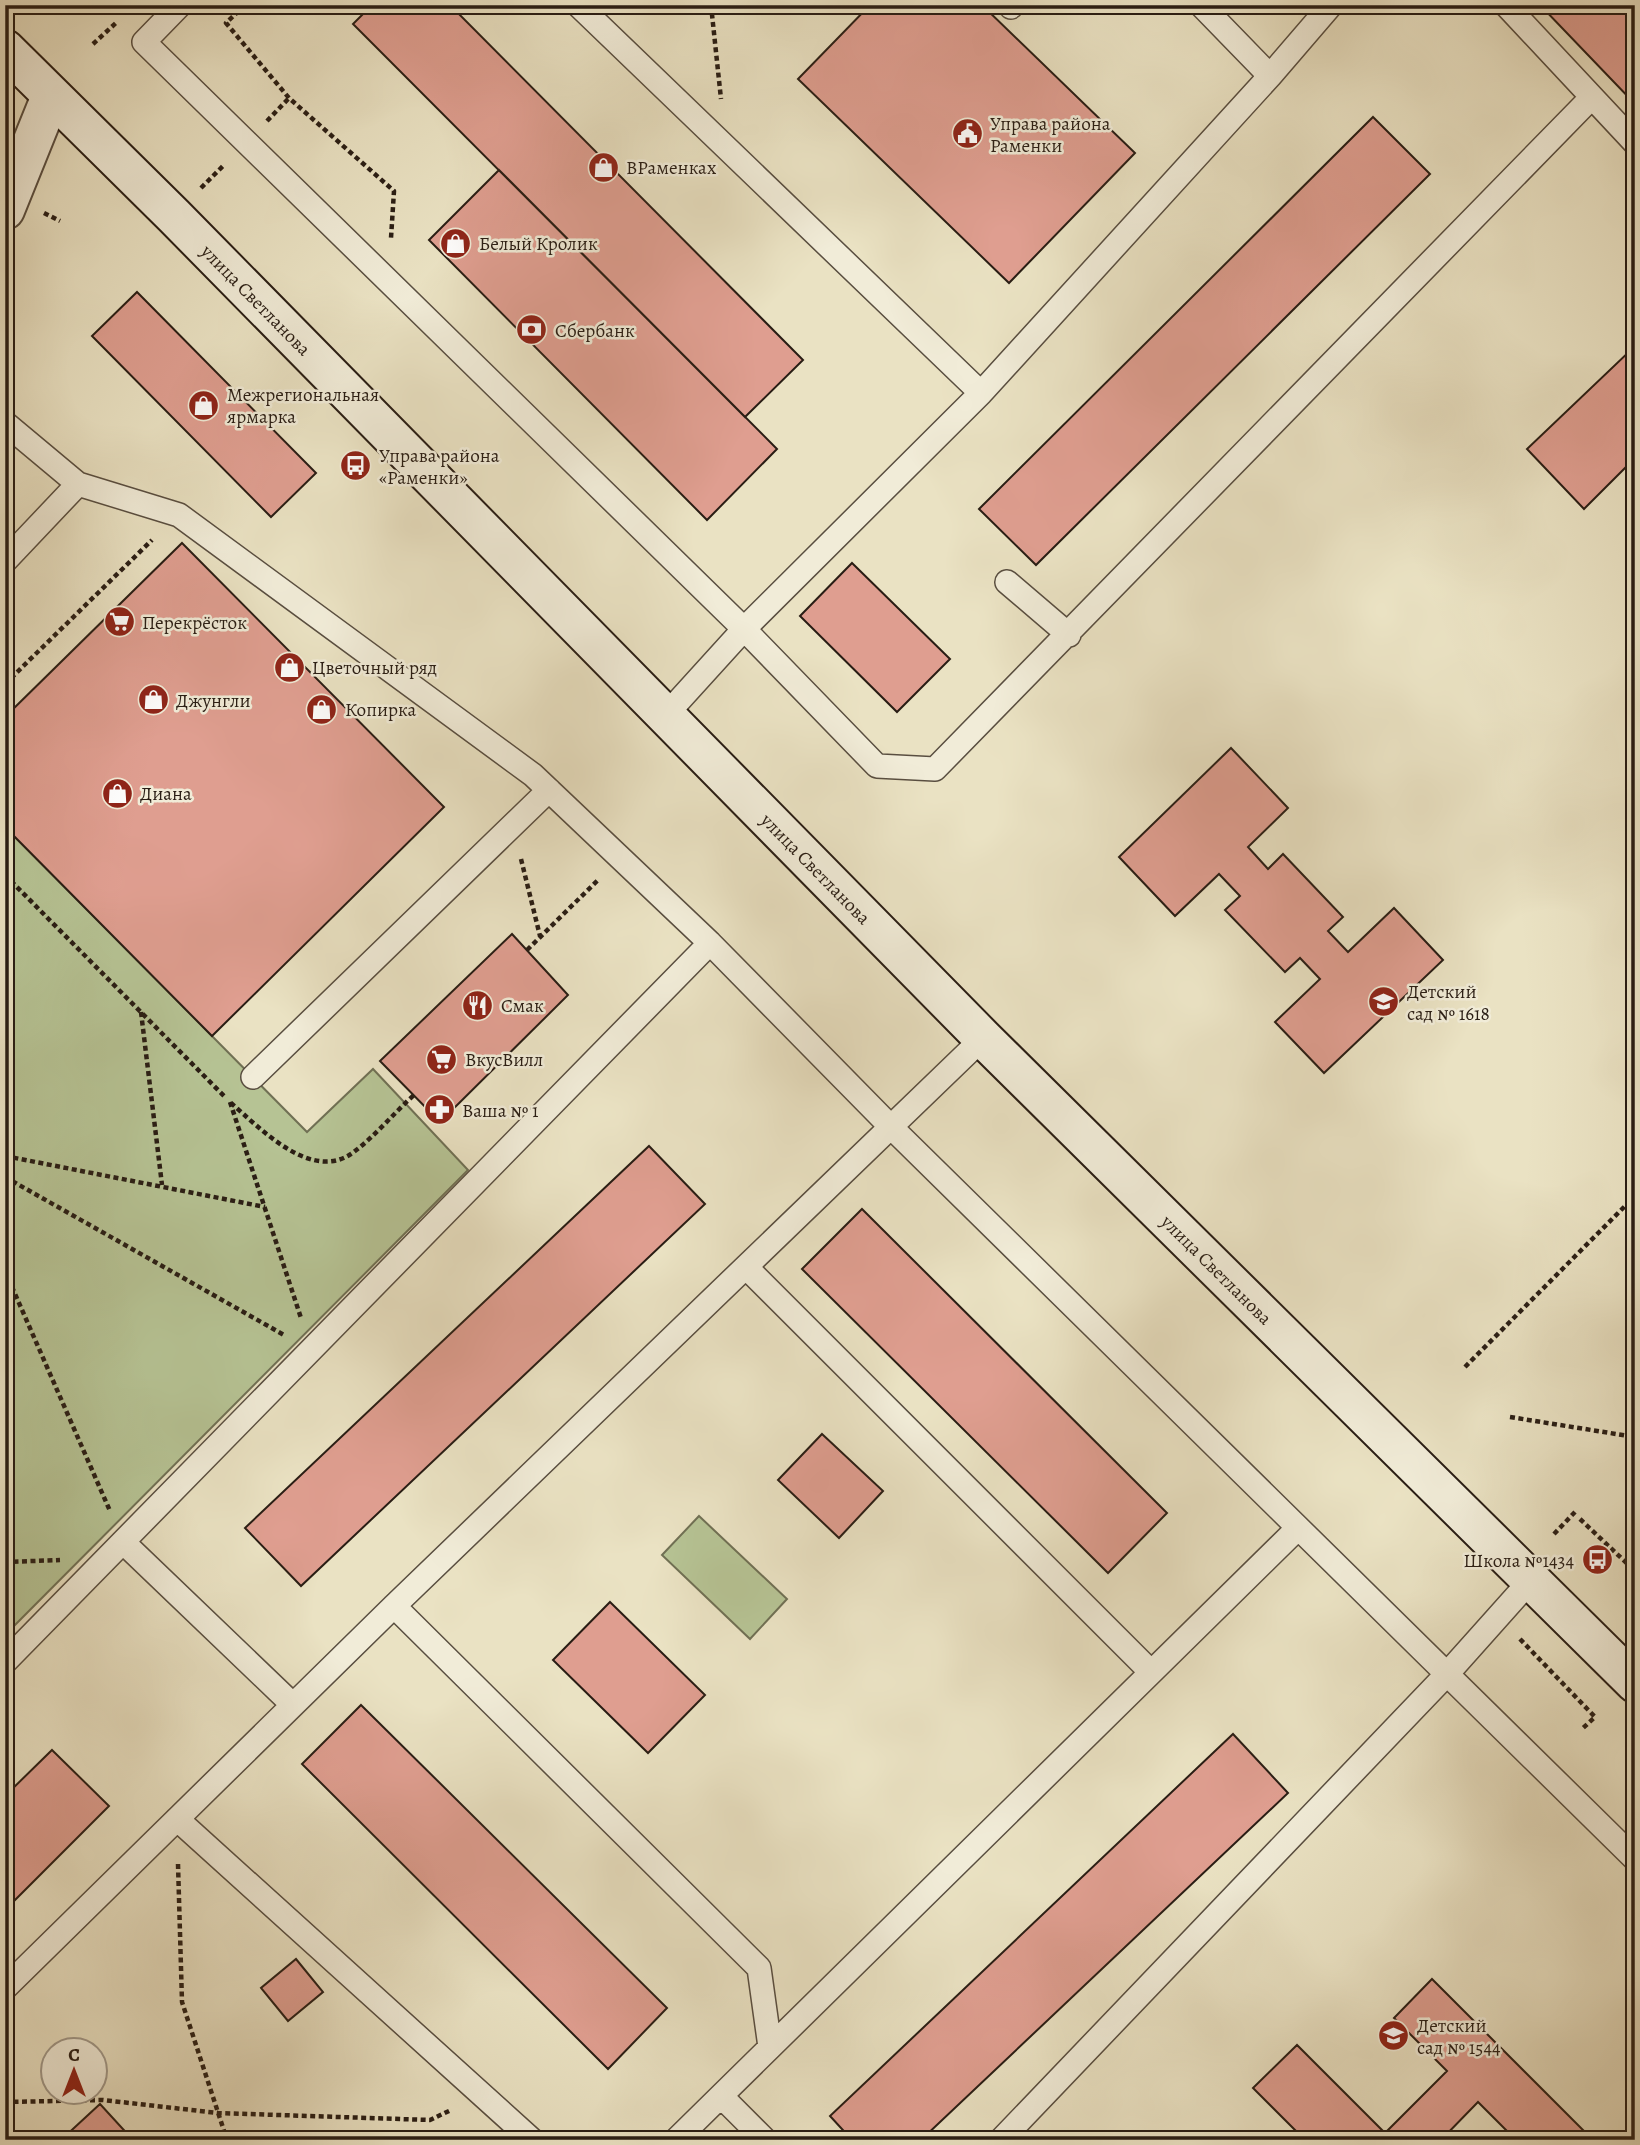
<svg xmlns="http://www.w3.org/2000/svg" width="1640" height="2145" font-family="Alegreya,serif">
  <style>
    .green { fill: #b6c394; stroke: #707054; stroke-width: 2 }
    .building { fill: #df9e90; stroke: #291d14; stroke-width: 2 }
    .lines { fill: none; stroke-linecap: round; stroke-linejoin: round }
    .lane-casing { stroke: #594e40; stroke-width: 26 }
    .street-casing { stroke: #594e40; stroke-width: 42 }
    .secondary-casing { stroke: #291d14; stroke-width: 42 }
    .path { stroke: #291d14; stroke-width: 4.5; stroke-dasharray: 5 3.5; stroke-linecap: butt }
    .lane { stroke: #f1ecd8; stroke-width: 23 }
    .street { stroke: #f1ecd8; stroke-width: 38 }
    .secondary { stroke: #f1ecd8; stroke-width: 38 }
    .labels { text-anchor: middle; stroke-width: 5; stroke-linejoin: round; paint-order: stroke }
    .poi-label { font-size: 19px; fill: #291d14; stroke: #f1ecd8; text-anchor: start }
    .street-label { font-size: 19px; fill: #291d14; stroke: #f1ecd8 }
  </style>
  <rect width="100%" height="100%" fill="#eae2c3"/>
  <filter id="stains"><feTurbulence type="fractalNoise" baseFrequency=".00286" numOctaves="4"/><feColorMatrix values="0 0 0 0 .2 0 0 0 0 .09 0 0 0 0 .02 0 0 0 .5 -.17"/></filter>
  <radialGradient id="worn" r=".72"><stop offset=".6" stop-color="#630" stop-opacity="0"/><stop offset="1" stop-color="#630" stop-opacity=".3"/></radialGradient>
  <path class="green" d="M 13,835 L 307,1132 L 373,1069 L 468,1170 L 5,1635 L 5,847 Z
    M 699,1516 L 787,1599 L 750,1639 L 662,1555 Z"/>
  <path class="building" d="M 372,5 L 450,5 L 803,360 L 745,417 L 353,24 Z
    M 870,5 L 982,5 L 1135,153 L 1009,283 L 798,79 Z
    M 1540,5 L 1635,5 L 1635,104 Z
    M 1373,117 L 1430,174 L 1036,565 L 979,509 Z
    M 499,170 L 777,449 L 707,520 L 429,240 Z
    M 137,292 L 316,473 L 271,517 L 92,336 Z
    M 1635,346 L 1635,474 L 1627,466 L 1584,509 L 1527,449 Z
    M 182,543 L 444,807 L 212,1036 L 5,827 L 5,717 Z
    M 852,563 L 950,659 L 897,712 L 800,616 Z
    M 1231,748 L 1288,808 L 1248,847 L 1268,869 L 1283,854 L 1343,917 L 1328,931 L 1348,952 L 1394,908 L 1443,960 L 1324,1073 L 1275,1022 L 1320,979 L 1300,958 L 1285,972 L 1225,910 L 1240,896 L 1219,874 L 1175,916 L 1119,857 Z
    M 512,934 L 568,995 L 440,1122 L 380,1061 Z
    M 649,1146 L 705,1204 L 301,1586 L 245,1528 Z
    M 862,1209 L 1167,1513 L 1108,1573 L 802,1269 Z
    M 822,1434 L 883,1491 L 839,1538 L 778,1480 Z
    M 610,1602 L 705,1695 L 648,1753 L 553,1660 Z
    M 361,1705 L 667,2008 L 608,2069 L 302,1764 Z
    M 1233,1734 L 1288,1793 L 921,2140 L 852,2140 L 830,2116 Z
    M 52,1750 L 109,1806 L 5,1910 L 5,1796 Z
    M 296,1959 L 323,1992 L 288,2021 L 261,1988 Z
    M 1432,1979 L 1593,2140 L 1516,2140 L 1478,2102 L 1441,2140 L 1305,2140 L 1253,2088 L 1297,2045 L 1385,2133 L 1447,2071 L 1394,2018 Z
    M 100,2104 L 133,2140 L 61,2140 Z"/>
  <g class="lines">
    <defs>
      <path id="lane" d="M 180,5 L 144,42 L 744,629 L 877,766 L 935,769 L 1591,98
        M 578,5 L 981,393
        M 1201,5 L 1270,76
        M 1506,5 L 1635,143
        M 1011,7 L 1012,5
        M 5,423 L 78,484 L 179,515 L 533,775 L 710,943 L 891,1127 L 1635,1859
        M 5,561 L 78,484
        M 1007,582 L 1069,635
        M 665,716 L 744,629 L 981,393 L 1270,76 L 1331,5
        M 253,1077 L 549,790
        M 746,1267 L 1151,1672
        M 124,1543 L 293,1705
        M 394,1606 L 759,1968 L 770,2047
        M 5,1662 L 710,943
        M 177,1819 L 532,2140
        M 5,1988 L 394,1606 L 983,1038
        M 721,2096 L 765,2140
        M 676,2140 L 1298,1528
        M 1001,2140 L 1447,1674 L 1531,1580"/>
      <path id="street" d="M 5,210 L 51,96"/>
      <g id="secondary">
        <path id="s1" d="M 5,49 L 174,216 L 983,1038 L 1635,1683"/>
      </g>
    </defs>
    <use href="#lane" class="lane-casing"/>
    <use href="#street" class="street-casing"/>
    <use href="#secondary" class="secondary-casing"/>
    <path class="path" d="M 245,5 L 226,23 L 289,98 L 394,191 L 391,238
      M 711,5 L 721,99
      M 93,44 L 117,22
      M 267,121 L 289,98
      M 201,188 L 224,165
      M 44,213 L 60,221
      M 5,684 L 152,540
      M 521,859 L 540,936
      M 5,875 L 226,1098
      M 527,950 L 599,879
      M 141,1012 L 162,1185
      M 230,1102 L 301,1318
      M 231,1103 C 260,1128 313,1185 355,1151 C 376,1135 394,1113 414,1095
      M 5,1156 L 265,1207
      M 5,1177 L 284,1335
      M 5,1271 L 110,1511
      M 1465,1367 L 1635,1196
      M 1510,1417 L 1635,1437
      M 1580,1519 L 1635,1571
      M 1554,1534 L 1575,1512
      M 5,1562 L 60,1560
      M 1520,1639 L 1595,1717 L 1582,1729
      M 178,1864 L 182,2002 L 227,2140
      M 5,2102 L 103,2100 L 218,2113 L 430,2120 L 451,2110"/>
    <use href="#lane" class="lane"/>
    <use href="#street" class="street"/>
    <use href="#secondary" class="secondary"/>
  </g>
  <defs>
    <symbol id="civic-disc" viewBox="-11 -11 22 22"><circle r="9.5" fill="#8f2418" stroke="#f1ecd8"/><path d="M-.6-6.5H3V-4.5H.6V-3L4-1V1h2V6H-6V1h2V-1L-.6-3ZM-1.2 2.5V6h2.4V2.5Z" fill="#fff"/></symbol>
    <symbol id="shop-disc" viewBox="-11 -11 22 22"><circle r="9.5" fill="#8f2418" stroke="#f1ecd8"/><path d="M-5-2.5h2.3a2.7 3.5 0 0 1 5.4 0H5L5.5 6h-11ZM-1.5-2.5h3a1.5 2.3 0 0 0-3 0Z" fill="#fff"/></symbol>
    <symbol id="bank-disc" viewBox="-11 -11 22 22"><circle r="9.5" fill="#8f2418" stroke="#f1ecd8"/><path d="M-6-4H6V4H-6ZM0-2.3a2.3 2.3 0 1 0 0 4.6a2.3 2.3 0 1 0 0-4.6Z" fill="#fff"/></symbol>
    <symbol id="bus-disc" viewBox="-11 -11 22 22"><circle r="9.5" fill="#8f2418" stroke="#f1ecd8"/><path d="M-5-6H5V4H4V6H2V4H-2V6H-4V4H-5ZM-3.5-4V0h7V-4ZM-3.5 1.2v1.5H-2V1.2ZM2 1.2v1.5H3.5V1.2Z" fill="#fff"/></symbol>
    <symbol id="supermarket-disc" viewBox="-11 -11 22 22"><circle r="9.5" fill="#8f2418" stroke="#f1ecd8"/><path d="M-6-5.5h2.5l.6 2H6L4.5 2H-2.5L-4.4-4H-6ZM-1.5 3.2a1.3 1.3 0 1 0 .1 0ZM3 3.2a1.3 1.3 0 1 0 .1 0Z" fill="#fff"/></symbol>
    <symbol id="school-disc" viewBox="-11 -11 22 22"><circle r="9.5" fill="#8f2418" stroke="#f1ecd8"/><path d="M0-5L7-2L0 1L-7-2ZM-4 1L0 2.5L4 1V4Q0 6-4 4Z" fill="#fff"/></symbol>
    <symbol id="restaurant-disc" viewBox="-11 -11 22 22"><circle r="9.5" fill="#8f2418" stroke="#f1ecd8"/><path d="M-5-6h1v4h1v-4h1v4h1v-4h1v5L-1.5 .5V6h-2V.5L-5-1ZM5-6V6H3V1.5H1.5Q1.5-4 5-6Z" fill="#fff"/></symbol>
    <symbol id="pharmacy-disc" viewBox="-11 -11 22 22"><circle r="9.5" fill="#8f2418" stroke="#f1ecd8"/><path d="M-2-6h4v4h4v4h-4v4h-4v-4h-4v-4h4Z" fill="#fff"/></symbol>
  </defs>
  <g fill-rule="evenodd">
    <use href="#civic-disc" x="950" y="116" width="35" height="35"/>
    <use href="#shop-disc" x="586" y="150" width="35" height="35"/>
    <use href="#shop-disc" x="438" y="226" width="35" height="35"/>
    <use href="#bank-disc" x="514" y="312" width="35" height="35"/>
    <use href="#shop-disc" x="186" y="388" width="35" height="35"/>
    <use href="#bus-disc" x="338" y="448" width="35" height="35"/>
    <use href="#supermarket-disc" x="102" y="604" width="35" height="35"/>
    <use href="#shop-disc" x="272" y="650" width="35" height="35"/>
    <use href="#shop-disc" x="136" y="682" width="35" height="35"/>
    <use href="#shop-disc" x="304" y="692" width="35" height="35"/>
    <use href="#shop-disc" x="100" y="776" width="35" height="35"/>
    <use href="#school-disc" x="1366" y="984" width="35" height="35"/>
    <use href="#restaurant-disc" x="460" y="988" width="35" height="35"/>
    <use href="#supermarket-disc" x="424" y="1042" width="35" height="35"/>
    <use href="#pharmacy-disc" x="422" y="1092" width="35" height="35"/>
    <use href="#bus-disc" x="1580" y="1542" width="35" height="35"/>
    <use href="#school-disc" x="1376" y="2018" width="35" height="35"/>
  </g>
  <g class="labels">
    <g class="poi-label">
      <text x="990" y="130">Управа района<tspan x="990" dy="22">Раменки</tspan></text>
      <text x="626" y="174">ВРаменках</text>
      <text x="479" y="250">Белый Кролик</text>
      <text x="555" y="337">Сбербанк</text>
      <text x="227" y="401">Межрегиональная<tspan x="227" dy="22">ярмарка</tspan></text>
      <text x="379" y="462">Управа района<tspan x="379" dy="22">«Раменки»</tspan></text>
      <text x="142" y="629">Перекрёсток</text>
      <text x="312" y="674">Цветочный ряд</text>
      <text x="176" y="707">Джунгли</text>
      <text x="345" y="716">Копирка</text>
      <text x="140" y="800">Диана</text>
      <text x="1407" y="998">Детский<tspan x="1407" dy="22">сад № 1618</tspan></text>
      <text x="501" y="1012">Смак</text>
      <text x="465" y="1066">ВкусВилл</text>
      <text x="462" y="1117">Ваша № 1</text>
      <text x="1574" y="1567" text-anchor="end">Школа №1434</text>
      <text x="1417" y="2032">Детский<tspan x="1417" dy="22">сад № 1544</tspan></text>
    </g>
    <g class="street-label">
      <text dy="7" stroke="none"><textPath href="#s1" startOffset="355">улица Светланова</textPath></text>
      <text dy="7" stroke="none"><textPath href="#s1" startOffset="1153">улица Светланова</textPath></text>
      <text dy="7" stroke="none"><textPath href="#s1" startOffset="1720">улица Светланова</textPath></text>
    </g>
  </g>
  <rect width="1640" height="2145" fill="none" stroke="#eae2c3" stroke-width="28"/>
  <rect x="7" y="7" width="1626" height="2131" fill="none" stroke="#291d14" stroke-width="3.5"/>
  <rect x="14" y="14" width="1612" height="2117" fill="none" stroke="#291d14" stroke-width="2"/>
  <g transform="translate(74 2071)"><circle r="33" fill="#f1ecd8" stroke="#a1998a" stroke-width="2"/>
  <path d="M0-5L12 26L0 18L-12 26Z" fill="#8f2418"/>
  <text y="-10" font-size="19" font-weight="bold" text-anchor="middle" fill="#291d14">С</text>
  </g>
  <rect width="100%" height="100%" filter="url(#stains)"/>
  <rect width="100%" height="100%" fill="url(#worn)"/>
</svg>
